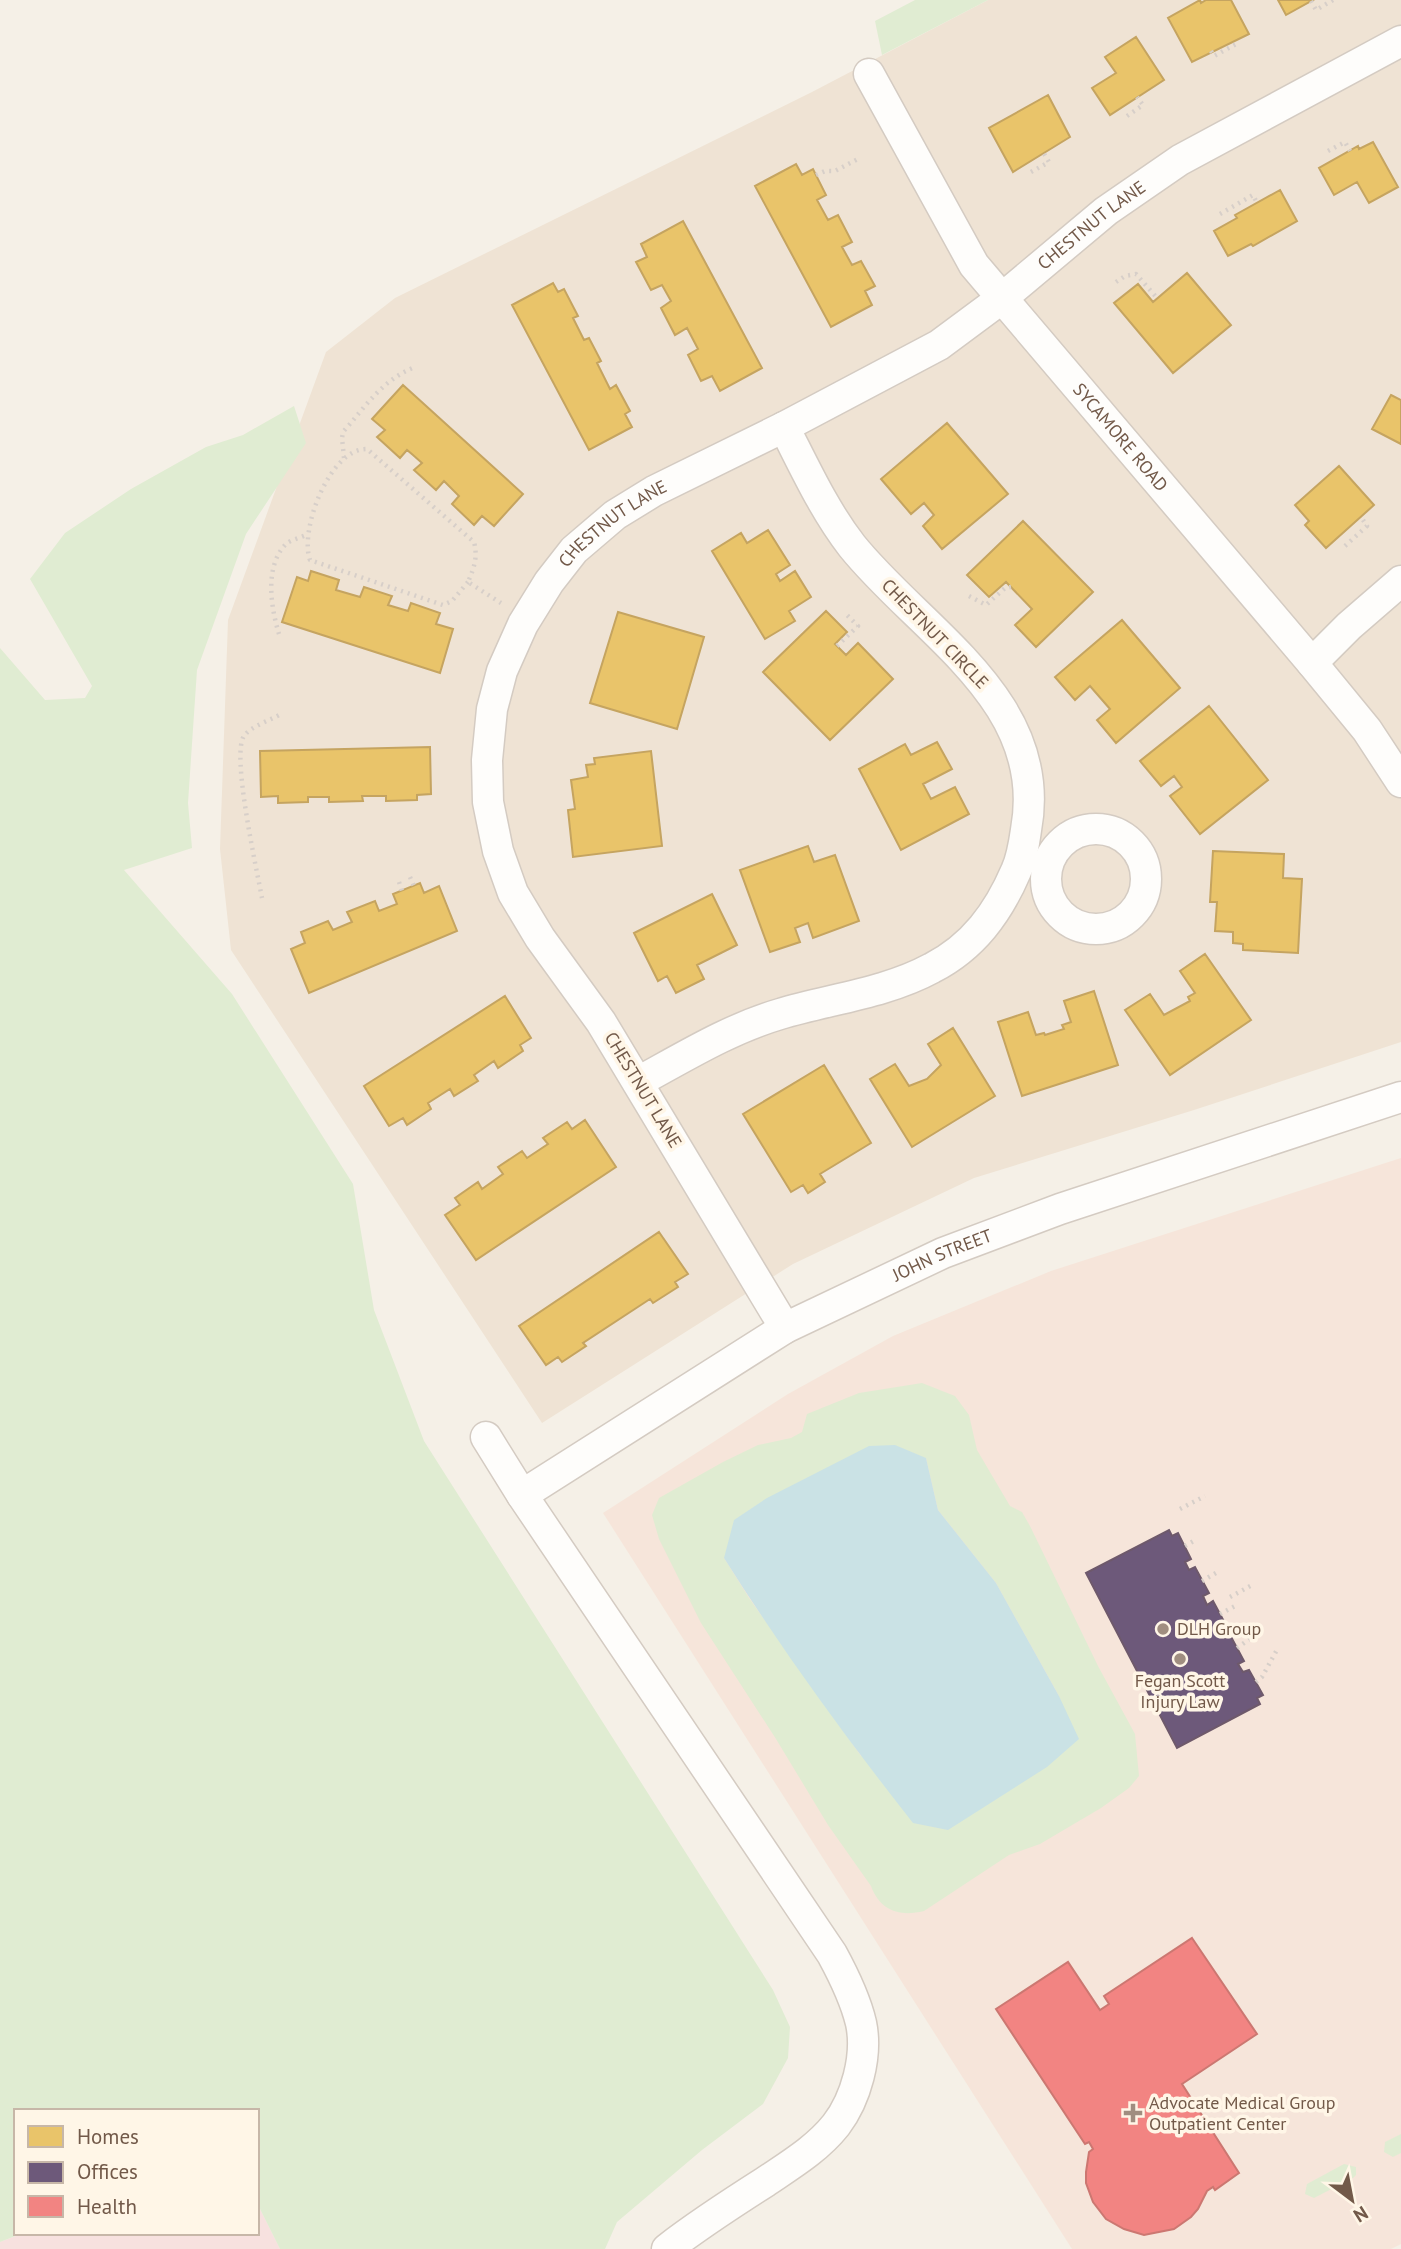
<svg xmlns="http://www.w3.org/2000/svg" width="1401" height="2249" font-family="'PT Sans',sans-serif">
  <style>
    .residential { fill: #efe3d4 }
    .commercial { fill: #f6e5da }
    .medical { fill: #f7e1df }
    .green { fill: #e0ecd2; fill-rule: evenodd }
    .water { fill: #cae2e5 }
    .homes { fill: #e9c46a; stroke: #c5a460; stroke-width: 2 }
    .offices { fill: #6d597a; stroke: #6e596b; stroke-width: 2 }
    .health { fill: #f28482; stroke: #cc7771; stroke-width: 2 }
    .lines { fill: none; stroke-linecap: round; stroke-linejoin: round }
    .minor-casing { stroke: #d4cbc2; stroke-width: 33 }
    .path { stroke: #d7cfc9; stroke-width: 4.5; stroke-dasharray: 2 5; stroke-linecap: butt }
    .minor { stroke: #fefdfb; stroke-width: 30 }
    .poi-dot { fill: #a08e80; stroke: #fff6e7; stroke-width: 2.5 }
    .labels { text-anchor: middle; stroke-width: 7; stroke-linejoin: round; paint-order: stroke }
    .street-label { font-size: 18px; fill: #725949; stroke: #fff6e7 }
    .poi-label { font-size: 18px; fill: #725949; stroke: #fff6e7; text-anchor: start }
  </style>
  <rect width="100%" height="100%" fill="#f5f0e7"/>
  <path class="residential" d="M 988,0 L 1401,0 L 1401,1042 L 1194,1110 L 974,1178 L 793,1264 L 542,1423 L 231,950 L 220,849 L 228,620 L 326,352 L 395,298 L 812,92 Z"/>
  <path class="commercial" d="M 1401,1158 L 1401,2244 L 1391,2249 L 1072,2249 L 603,1513 L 788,1394 L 893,1336 L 1051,1271 Z"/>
  <path class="medical" d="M 257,2203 L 280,2249 L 0,2249 L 0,2242 L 24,2233 L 257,2233 Z"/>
  <path class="green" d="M 915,0 L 988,0 L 882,55 L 875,21 Z
    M 294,406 L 306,443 L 246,534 L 197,670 L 188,803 L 192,848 L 124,870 L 232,994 L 353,1184 L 374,1310 L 424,1441 L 773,1990 L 790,2027 L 788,2058 L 763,2104 L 702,2150 L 617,2222 L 605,2249 L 280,2249 L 257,2203 L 257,2111 L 16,2111 L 16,2233 L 23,2233 L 0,2242 L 0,648 L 45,700 L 85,698 L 92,686 L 30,579 L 65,533 L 131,489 L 206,447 L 243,435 Z
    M 922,1383 L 955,1396 L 969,1415 L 977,1450 L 1010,1506 L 1022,1512 L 1030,1526 L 1098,1666 L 1135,1734 L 1139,1776 L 1129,1788 L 1101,1808 L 1040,1844 L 1009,1855 L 924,1911 C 900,1917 880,1911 871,1886 L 828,1825 L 776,1739 L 701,1623 L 659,1539 L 652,1515 L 659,1498 L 723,1462 L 758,1445 L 791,1438 L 802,1432 L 807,1414 L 859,1393 ZM 926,1458 L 938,1510 L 996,1583 L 1059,1696 L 861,1756 L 749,1598 L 724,1558 Z
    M 1401,2134 L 1401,2153 L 1393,2157 L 1384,2152 L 1385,2142 Z
    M 1344,2164 L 1356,2167 L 1356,2175 L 1353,2178 L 1314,2198 L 1305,2194 L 1307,2184 Z"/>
  <path class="water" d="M 895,1445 L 926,1458 L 938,1510 L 996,1583 L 1059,1696 L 1079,1739 L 1047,1767 L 948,1830 L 913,1823 C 846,1738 782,1650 724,1558 L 734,1520 L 767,1498 L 869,1446 Z"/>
  <path class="homes" d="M 1200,0 L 1201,3 L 1206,0 L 1231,0 L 1249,34 L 1192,62 L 1168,18 Z
    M 1278,0 L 1313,0 L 1286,15 Z
    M 1136,37 L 1164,80 L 1110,115 L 1092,88 L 1116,73 L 1105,57 Z
    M 1048,95 L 1070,137 L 1013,172 L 989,128 Z
    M 1373,142 L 1398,187 L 1369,203 L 1357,182 L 1334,195 L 1319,168 L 1358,146 L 1359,149 Z
    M 796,164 L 802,175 L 813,169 L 826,195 L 817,200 L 828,220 L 838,215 L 852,242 L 842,247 L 852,265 L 861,261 L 875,286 L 865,291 L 872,305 L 831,327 L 755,186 Z
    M 1280,190 L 1297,221 L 1253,246 L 1251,244 L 1228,256 L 1214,231 L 1237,218 L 1235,215 Z
    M 683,221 L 762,368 L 720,391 L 712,376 L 701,381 L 688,355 L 698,349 L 687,328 L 675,335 L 661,308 L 671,301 L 662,285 L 651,290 L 636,262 L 647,257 L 641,244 Z
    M 1187,273 L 1231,325 L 1173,373 L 1114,303 L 1138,284 L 1153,302 Z
    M 553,283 L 558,292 L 564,289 L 578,316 L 573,318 L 584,340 L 589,338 L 601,361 L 597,363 L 610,389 L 616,385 L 630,411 L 625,414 L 632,427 L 589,450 L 512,305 Z
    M 403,385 L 523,494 L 494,526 L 482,516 L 474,525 L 452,504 L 459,496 L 444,481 L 436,490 L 414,470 L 422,463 L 413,455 L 407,450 L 400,458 L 377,437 L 385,430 L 372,419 Z
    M 1391,395 L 1401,400 L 1401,444 L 1372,429 Z
    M 947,423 L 1008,494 L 942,549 L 923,526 L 934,515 L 924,503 L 911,514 L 881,479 Z
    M 1339,466 L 1374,505 L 1326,548 L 1305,525 L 1309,521 L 1295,505 Z
    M 1023,521 L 1093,592 L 1036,647 L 1015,625 L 1032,609 L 1006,582 L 989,597 L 967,575 Z
    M 768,530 L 790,565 L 776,574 L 780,581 L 795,571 L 811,597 L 789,611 L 795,621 L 765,639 L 712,551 L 741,533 L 747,543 Z
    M 311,571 L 339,580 L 336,590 L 360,597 L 364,587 L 392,596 L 388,605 L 408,611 L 411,603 L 440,613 L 436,624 L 453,629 L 440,673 L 282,622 L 297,577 L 308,581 Z
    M 826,611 L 847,632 L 835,644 L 846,655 L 858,643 L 893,679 L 830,740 L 763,672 Z
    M 618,612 L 704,637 L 677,729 L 590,703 Z
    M 1122,620 L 1180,688 L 1116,743 L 1097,720 L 1110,709 L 1090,686 L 1075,700 L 1055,677 Z
    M 1209,706 L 1268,780 L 1200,834 L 1170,796 L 1182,787 L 1174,776 L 1161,786 L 1140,761 Z
    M 937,742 L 952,769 L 923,784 L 931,799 L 955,787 L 969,814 L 901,850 L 859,769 L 905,744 L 911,755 Z
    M 430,747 L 431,794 L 417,795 L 417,800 L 386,801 L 386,796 L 362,796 L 363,801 L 329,802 L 329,797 L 308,797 L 308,802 L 278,803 L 278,796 L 261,797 L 260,751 Z
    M 651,751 L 662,846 L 573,857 L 568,810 L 575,809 L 571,780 L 588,777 L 586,765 L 595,764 L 594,758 Z
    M 808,846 L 814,862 L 835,855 L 859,921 L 813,938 L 808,923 L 795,928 L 800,942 L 770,952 L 740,870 Z
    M 1213,851 L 1284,854 L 1283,878 L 1302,879 L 1298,953 L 1243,950 L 1243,944 L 1233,943 L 1233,932 L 1215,931 L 1217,902 L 1210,902 Z
    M 420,883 L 424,893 L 439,886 L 457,931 L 309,993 L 291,949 L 305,943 L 301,932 L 328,921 L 333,930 L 352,922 L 347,912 L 375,901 L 379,911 L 397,904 L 393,894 Z
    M 712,894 L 737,945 L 697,965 L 704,979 L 676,993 L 667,976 L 658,981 L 634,933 Z
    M 1205,954 L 1251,1020 L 1170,1075 L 1125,1010 L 1150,994 L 1164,1015 L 1190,1001 L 1188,997 L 1195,993 L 1180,971 Z
    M 1094,991 L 1118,1065 L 1022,1096 L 998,1022 L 1028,1012 L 1036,1035 L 1044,1033 L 1045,1035 L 1064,1029 L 1062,1025 L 1071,1022 L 1064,1001 Z
    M 505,996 L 531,1038 L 520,1045 L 523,1051 L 498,1068 L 494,1061 L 474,1075 L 478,1081 L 454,1096 L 450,1089 L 428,1103 L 431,1109 L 407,1125 L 403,1118 L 389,1126 L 364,1086 Z
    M 953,1028 L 995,1096 L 912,1147 L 870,1079 L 895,1064 L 909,1086 L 927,1079 L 941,1065 L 928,1044 Z
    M 824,1065 L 871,1143 L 820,1174 L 825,1182 L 808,1193 L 803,1185 L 791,1192 L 743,1114 Z
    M 585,1120 L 616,1167 L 476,1260 L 445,1215 L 460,1205 L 455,1198 L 478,1182 L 482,1189 L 503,1174 L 498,1167 L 522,1151 L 527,1158 L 548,1144 L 543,1138 L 567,1122 L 572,1129 Z
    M 659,1232 L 688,1274 L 675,1282 L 678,1287 L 653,1303 L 650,1299 L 583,1343 L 586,1346 L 562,1362 L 558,1357 L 546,1365 L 519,1326 Z"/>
  <path class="offices" d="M 1169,1530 L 1172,1536 L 1178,1533 L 1191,1559 L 1185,1562 L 1189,1570 L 1195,1567 L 1209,1593 L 1203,1596 L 1207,1605 L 1213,1601 L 1227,1627 L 1221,1630 L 1225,1638 L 1230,1635 L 1244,1661 L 1238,1664 L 1243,1672 L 1249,1670 L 1263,1695 L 1257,1698 L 1260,1704 L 1177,1748 L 1086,1573 Z"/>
  <path class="health" d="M 1192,1938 L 1257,2034 L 1182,2084 L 1239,2173 L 1215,2190 L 1213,2187 L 1207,2191 L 1198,2209 L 1191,2217 L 1174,2229 L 1144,2235 L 1124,2229 L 1106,2219 L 1093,2202 L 1086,2183 L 1086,2172 L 1089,2152 L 1093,2149 L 1089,2142 L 1085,2144 L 996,2009 L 1068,1962 L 1100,2010 L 1109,2004 L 1104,1996 Z"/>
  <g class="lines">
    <defs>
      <g id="minor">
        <path id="s1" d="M 869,74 L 974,265 L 1312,663 L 1367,730 L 1401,782"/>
        <path d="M 1312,663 L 1349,626 L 1401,581"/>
        <circle cx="1096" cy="879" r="50"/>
        <path d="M 638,1082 C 684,1057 729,1029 780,1014 C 830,999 886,993 932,968 C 973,947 998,913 1016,871 C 1022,858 1024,844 1026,830 C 1050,701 921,632 852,546 C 824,510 805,468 784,427"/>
        <path id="s2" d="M 785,1328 L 601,1022 L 540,938 L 513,893 L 498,851 L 488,802 L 487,760 L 492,709 L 502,671 L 523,624 L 549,582 L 574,550 L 615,515 L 654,491 L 784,427 L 939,345 L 1001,299 L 1106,211 L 1180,160 L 1401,41"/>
        <path d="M 486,1437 L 522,1495 L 832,1954 C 844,1976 855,1998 861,2023 C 868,2056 856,2099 836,2125 C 817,2149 790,2165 765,2182 C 732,2203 698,2225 667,2249"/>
        <path id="s3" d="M 522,1495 L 785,1328 L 943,1253 L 1060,1209 L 1401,1097"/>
      </g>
    </defs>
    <use href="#minor" class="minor-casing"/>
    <path class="path" d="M 1311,1 L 1316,10 L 1333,0
      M 1211,51 L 1214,56 L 1238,43
      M 1127,116 L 1143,105 L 1137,97
      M 1328,151 L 1345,142 L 1350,151
      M 1031,172 L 1049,162 L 1043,152
      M 816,175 L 825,171 L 835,171 L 858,159
      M 1220,214 L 1253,195 L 1257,203
      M 1116,282 L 1125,276 L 1136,274 L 1157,298
      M 344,458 L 342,438 L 343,432 C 366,406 382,380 415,367
      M 1345,546 L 1367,526 L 1361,517
      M 468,582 L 452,601 L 443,605 L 310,560 C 299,530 330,448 367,449 L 474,542 C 478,557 474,568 468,582 L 501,603
      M 969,596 L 986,605 L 1005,588 L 1011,587
      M 279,634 C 271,608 264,566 286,544 C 290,540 300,538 306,535
      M 837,646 L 858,626 L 846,614
      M 410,877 L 414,886
      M 399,882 L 402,891
      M 262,898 C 257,871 231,754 244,736 C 251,726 271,720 281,714
      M 1180,1509 L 1205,1496
      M 1185,1546 L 1197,1539
      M 1202,1581 L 1216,1573
      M 1230,1597 L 1254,1584
      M 1220,1614 L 1235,1606
      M 1237,1648 L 1258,1633
      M 1256,1682 L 1262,1677 L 1278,1648"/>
    <use href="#minor" class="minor"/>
  </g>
  <g class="poi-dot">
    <circle cx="1163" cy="1629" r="7"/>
    <circle cx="1180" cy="1659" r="7"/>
    <path d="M1129.5 2102.5h7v7h7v7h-7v7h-7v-7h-7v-7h7z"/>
  </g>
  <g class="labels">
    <g class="street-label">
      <text dy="6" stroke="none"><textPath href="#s2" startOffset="1496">CHESTNUT LANE</textPath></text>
      <text dy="6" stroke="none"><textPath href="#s1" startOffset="444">SYCAMORE ROAD</textPath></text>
      <text dy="6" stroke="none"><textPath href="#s2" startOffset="929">CHESTNUT LANE</textPath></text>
      <text transform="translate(935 634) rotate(46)" y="6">CHESTNUT CIRCLE</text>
      <text transform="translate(643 1090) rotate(59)" y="6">CHESTNUT LANE</text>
      <text dy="6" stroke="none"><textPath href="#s3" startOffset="485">JOHN STREET</textPath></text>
    </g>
    <g class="poi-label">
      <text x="1177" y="1635">DLH Group</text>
      <text x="1180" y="1687" text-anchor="middle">Fegan Scott<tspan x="1180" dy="21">Injury Law</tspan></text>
      <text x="1149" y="2109">Advocate Medical Group<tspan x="1149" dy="21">Outpatient Center</tspan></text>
    </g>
  </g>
  <rect x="14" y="2109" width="245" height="126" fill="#fff6e7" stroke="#c7b7a8" stroke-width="2"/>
  <rect x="28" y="2126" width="35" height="21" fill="#e9c46a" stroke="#c7b7a8" stroke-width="2"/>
  <text x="77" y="2144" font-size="21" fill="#725949">Homes</text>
  <rect x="28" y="2162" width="35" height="21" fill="#6d597a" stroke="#c7b7a8" stroke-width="2"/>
  <text x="77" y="2179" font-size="21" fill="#725949">Offices</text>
  <rect x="28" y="2196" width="35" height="21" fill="#f28482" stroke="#c7b7a8" stroke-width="2"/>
  <text x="77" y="2214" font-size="21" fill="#725949">Health</text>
  <g transform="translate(1352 2200) rotate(148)" stroke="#fff6e7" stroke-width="5" paint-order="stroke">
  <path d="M0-5L12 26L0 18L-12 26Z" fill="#725949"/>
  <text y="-10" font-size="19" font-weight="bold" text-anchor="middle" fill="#725949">N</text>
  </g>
</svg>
